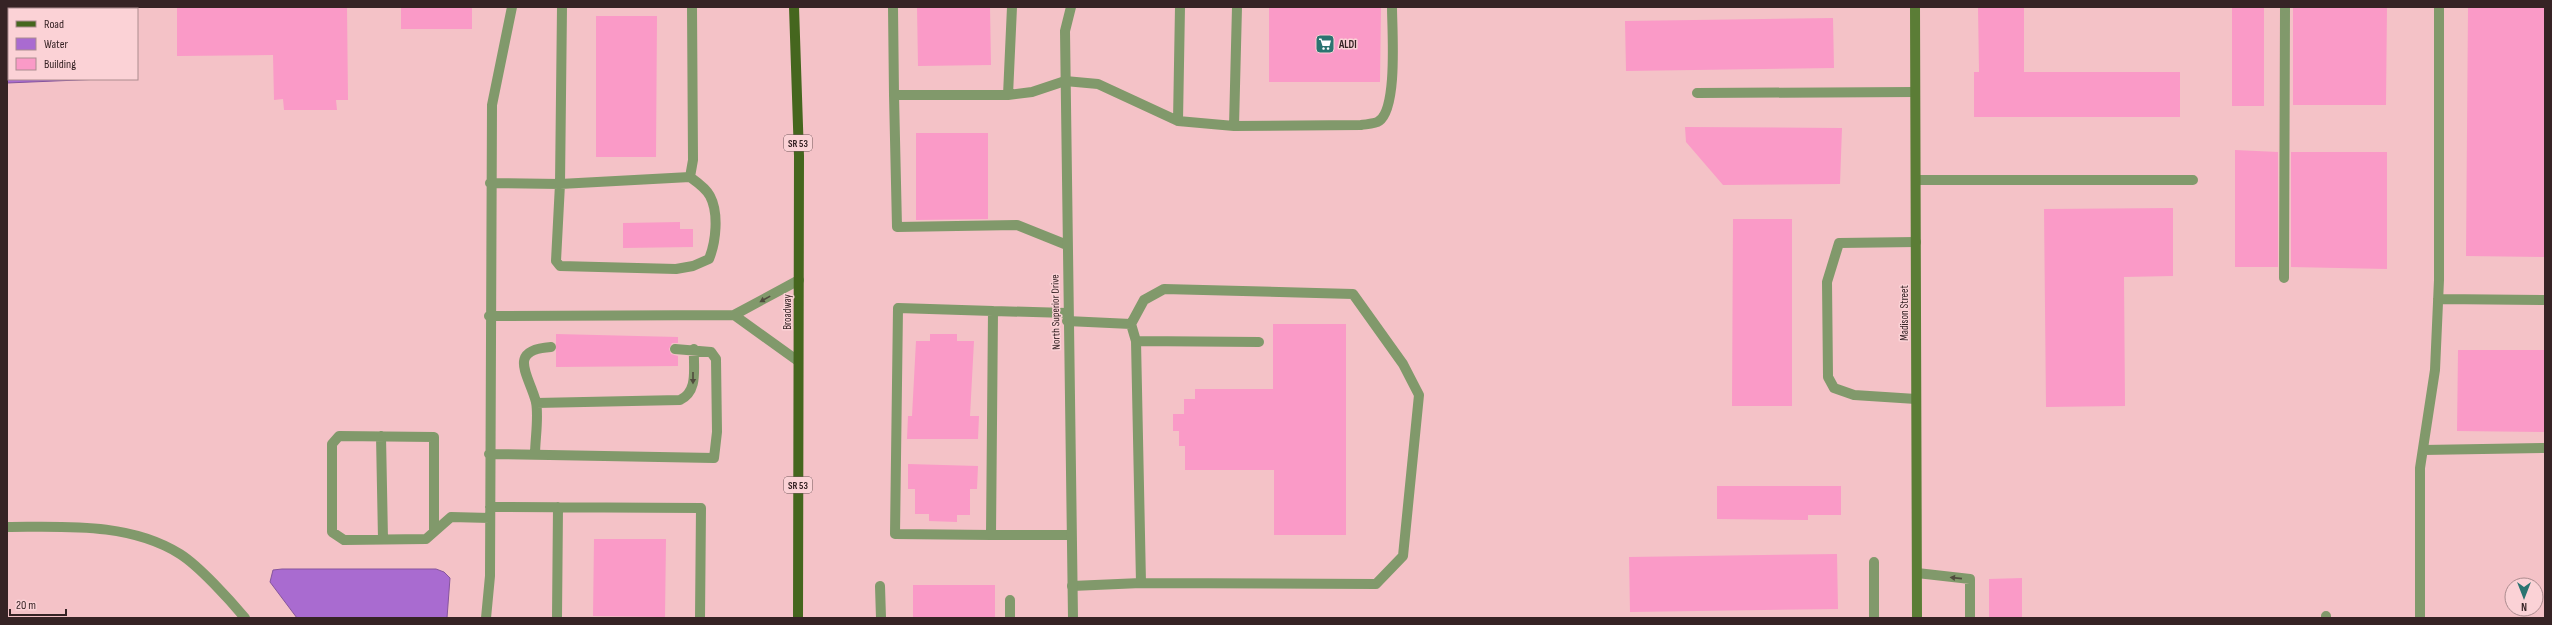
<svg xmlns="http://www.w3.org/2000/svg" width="2552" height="625" font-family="'Sofia Sans Condensed',sans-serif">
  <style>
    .water { fill: #a96bd0; stroke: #86559d }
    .building { fill: #fa9ac7 }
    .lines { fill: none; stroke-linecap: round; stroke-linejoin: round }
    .lane { stroke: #81996b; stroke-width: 10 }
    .street { stroke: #81996b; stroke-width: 10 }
    .secondary { stroke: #5b7d36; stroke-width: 10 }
    .primary { stroke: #45661e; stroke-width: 10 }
    .oneway { fill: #504c3e }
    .labels { text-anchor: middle; stroke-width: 3; stroke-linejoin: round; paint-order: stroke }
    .shield { fill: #fbd2d6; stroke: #71585a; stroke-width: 1 }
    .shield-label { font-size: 10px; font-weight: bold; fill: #362325 }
    .poi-label { font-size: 11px; font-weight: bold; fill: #362325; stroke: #fbd2d6; text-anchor: start }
    .street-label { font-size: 11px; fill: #362325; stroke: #fbd2d6 }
  </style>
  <rect width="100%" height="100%" fill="#f4c2c7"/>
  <path class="water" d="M 7,7 L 126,7 L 126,9 L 9,9 L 9,79 L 102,79 L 7,83 Z
    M 282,569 L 436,569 L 444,572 L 450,578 L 447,618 L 297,618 L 270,582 L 273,570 Z"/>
  <path class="building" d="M 177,7 L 347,7 L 348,100 L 336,100 L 337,110 L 284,110 L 283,99 L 274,100 L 273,55 L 177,56 Z
    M 401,7 L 472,7 L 472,29 L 401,29 Z
    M 917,7 L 990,7 L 991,65 L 918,66 Z
    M 1269,7 L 1381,7 L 1380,82 L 1269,82 Z
    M 1978,7 L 2024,7 L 2024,72 L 2180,72 L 2180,117 L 1974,117 L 1974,72 L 1979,72 Z
    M 2232,7 L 2264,7 L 2264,106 L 2232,106 Z
    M 2293,7 L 2387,7 L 2386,105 L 2293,105 Z
    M 2468,7 L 2545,7 L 2545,257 L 2466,256 Z
    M 596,16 L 657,16 L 656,157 L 596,157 Z
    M 1833,18 L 1834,68 L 1626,71 L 1625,21 Z
    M 1685,127 L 1842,128 L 1840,184 L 1723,185 L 1686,142 Z
    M 916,133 L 988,133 L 988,219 L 916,220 Z
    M 2235,150 L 2278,152 L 2278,267 L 2235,267 Z
    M 2291,152 L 2387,152 L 2387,269 L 2291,267 Z
    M 2173,208 L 2173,276 L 2124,277 L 2125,406 L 2046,407 L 2044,209 Z
    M 1733,219 L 1792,219 L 1792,406 L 1732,406 Z
    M 680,222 L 680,229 L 693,229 L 693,247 L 623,248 L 623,223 Z
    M 1273,324 L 1346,324 L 1346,535 L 1274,535 L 1274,470 L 1185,470 L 1185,446 L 1179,446 L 1179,431 L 1173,431 L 1173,414 L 1184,414 L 1184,399 L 1195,399 L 1195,389 L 1273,389 Z
    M 556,334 L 678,337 L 678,343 L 672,343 L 669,349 L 671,354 L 678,356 L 678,366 L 556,367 Z
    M 930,334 L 957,334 L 957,341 L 974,341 L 970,416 L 979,416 L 978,439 L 907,439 L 908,416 L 912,416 L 916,341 L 930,341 Z
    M 2458,350 L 2545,350 L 2545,432 L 2457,431 Z
    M 908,464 L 978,466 L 977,489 L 970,489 L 970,515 L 957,515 L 957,522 L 929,521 L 929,514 L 915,514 L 915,489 L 908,489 Z
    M 1717,486 L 1841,486 L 1841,515 L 1808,515 L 1808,520 L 1717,519 Z
    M 594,539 L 666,539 L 665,617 L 593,616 Z
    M 1837,554 L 1838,609 L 1630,612 L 1629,557 Z
    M 2022,578 L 2022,618 L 1989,618 L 1989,579 Z
    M 913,585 L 995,585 L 995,618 L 913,618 Z"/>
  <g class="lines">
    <path class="lane" d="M 562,7 L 560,184 L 556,261 L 560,266 L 676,269 L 693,266 L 709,259 C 716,242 719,213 710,196 C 706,188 697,182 690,177 L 693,160 L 692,7
      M 893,7 L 894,95 L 1008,95 L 1012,7
      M 1697,93 L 1915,92
      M 894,95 L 897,227 L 1017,225 L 1067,245
      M 1008,95 L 1032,92 L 1065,81 L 1098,84 L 1178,121 L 1234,126 L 1361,125 C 1367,124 1375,124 1379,121 C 1398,108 1392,30 1392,7
      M 1178,121 L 1180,7
      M 1234,126 L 1237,7
      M 1916,180 L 2193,180
      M 490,183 L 560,184 L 690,177
      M 1916,242 L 1839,243 L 1827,282 L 1828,377 L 1834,388 L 1854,395 L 1916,399
      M 2284,278 L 2285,7
      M 2438,299 L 2545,300
      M 1067,313 L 993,311 L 991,535 L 1071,535
      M 489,316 L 734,315
      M 1067,321 L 1131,324 L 1144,300 L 1164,289 L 1353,294 L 1403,364 L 1419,395 L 1403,556 L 1376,584 L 1141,583 L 1072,586
      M 1131,324 L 1136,341 L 1141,583
      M 1136,341 L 1259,342
      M 798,361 L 734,315 L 799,280
      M 536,403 L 680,400 C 699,391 693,368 694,349
      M 381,436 L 383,539
      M 2423,450 L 2545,448
      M 489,454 L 714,458 L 717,432 L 716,359 L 711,352 L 675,349
      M 535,455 C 535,439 539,418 536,402 C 529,375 506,350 551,347
      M 490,507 L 701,508 L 700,618
      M 434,531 L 434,437 L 339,436 L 332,444 L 332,532 L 344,540 L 426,539 L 451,517 L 490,518
      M 991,535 L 895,534 L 898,308 L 993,311
      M 1874,562 L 1874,618
      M 1917,573 L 1970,579 L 1970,618
      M 880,586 L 881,618
      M 1010,600 L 1010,618
      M 2326,616 L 2326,618
      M 486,618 L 490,576 L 492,105 L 512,7
      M 557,618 L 558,507
      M 2420,618 L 2420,468 L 2435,370 L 2439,280 L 2439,7"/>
    <path class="street" d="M 1071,7 L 1065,31 L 1073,618
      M 7,527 C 64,527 129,522 180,554 C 199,566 230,600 245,618"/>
    <path class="secondary" d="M 1915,7 L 1917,618"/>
    <path class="primary" d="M 794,7 L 799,156 L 798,618"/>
  </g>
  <defs><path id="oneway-solid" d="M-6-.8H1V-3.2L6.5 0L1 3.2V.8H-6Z"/></defs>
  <g class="oneway">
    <use href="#oneway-solid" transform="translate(765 299) rotate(151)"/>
    <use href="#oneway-solid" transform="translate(693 378) rotate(90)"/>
    <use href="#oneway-solid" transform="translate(1956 578) rotate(-174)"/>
  </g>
  <defs>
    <symbol id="supermarket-square" viewBox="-11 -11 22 22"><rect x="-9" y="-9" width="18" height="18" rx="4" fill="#2b7471" stroke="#fbd2d6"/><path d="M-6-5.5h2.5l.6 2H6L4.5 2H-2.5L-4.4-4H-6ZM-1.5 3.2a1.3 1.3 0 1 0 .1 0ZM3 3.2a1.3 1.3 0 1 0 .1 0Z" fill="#fff"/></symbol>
  </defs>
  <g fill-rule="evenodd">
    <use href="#supermarket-square" x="1314" y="33" width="22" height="22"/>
  </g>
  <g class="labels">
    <g class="shield">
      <rect x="784" y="135" width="28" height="16" rx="3"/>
      <rect x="784" y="477" width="28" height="16" rx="3"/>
    </g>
    <g class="shield-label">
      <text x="798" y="147">SR 53</text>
      <text x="798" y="489">SR 53</text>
    </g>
    <g class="poi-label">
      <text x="1339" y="48">ALDI</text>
    </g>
    <g class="street-label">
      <text transform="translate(787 312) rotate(-90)" y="4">Broadway</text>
      <text transform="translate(1055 312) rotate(-91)" y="4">North Superior Drive</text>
      <text transform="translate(1904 313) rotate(-90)" y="4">Madison Street</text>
    </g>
  </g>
  <rect width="2552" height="625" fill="none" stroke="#362325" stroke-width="16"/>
  <rect x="8" y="8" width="130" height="72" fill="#fbd2d6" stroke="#ac8c8f"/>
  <rect x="16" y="21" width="20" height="6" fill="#45661e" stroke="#ac8c8f"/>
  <text x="44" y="28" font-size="12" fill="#362325">Road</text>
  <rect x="16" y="38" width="20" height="12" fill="#a96bd0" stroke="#ac8c8f"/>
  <text x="44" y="48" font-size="12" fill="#362325">Water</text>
  <rect x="16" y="58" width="20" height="12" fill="#fa9ac7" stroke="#ac8c8f"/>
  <text x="44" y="68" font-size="12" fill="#362325">Building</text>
  <g transform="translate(2524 597) rotate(180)"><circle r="19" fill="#fbd2d6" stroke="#ac8c8f"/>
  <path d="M0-3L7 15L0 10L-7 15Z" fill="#2b7471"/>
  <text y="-6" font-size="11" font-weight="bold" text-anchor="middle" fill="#362325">N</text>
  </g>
  <path d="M10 609v6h56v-6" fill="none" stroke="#362325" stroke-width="2"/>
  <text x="16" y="609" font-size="12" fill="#362325" stroke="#fbd2d6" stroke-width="3" paint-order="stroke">20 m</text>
</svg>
